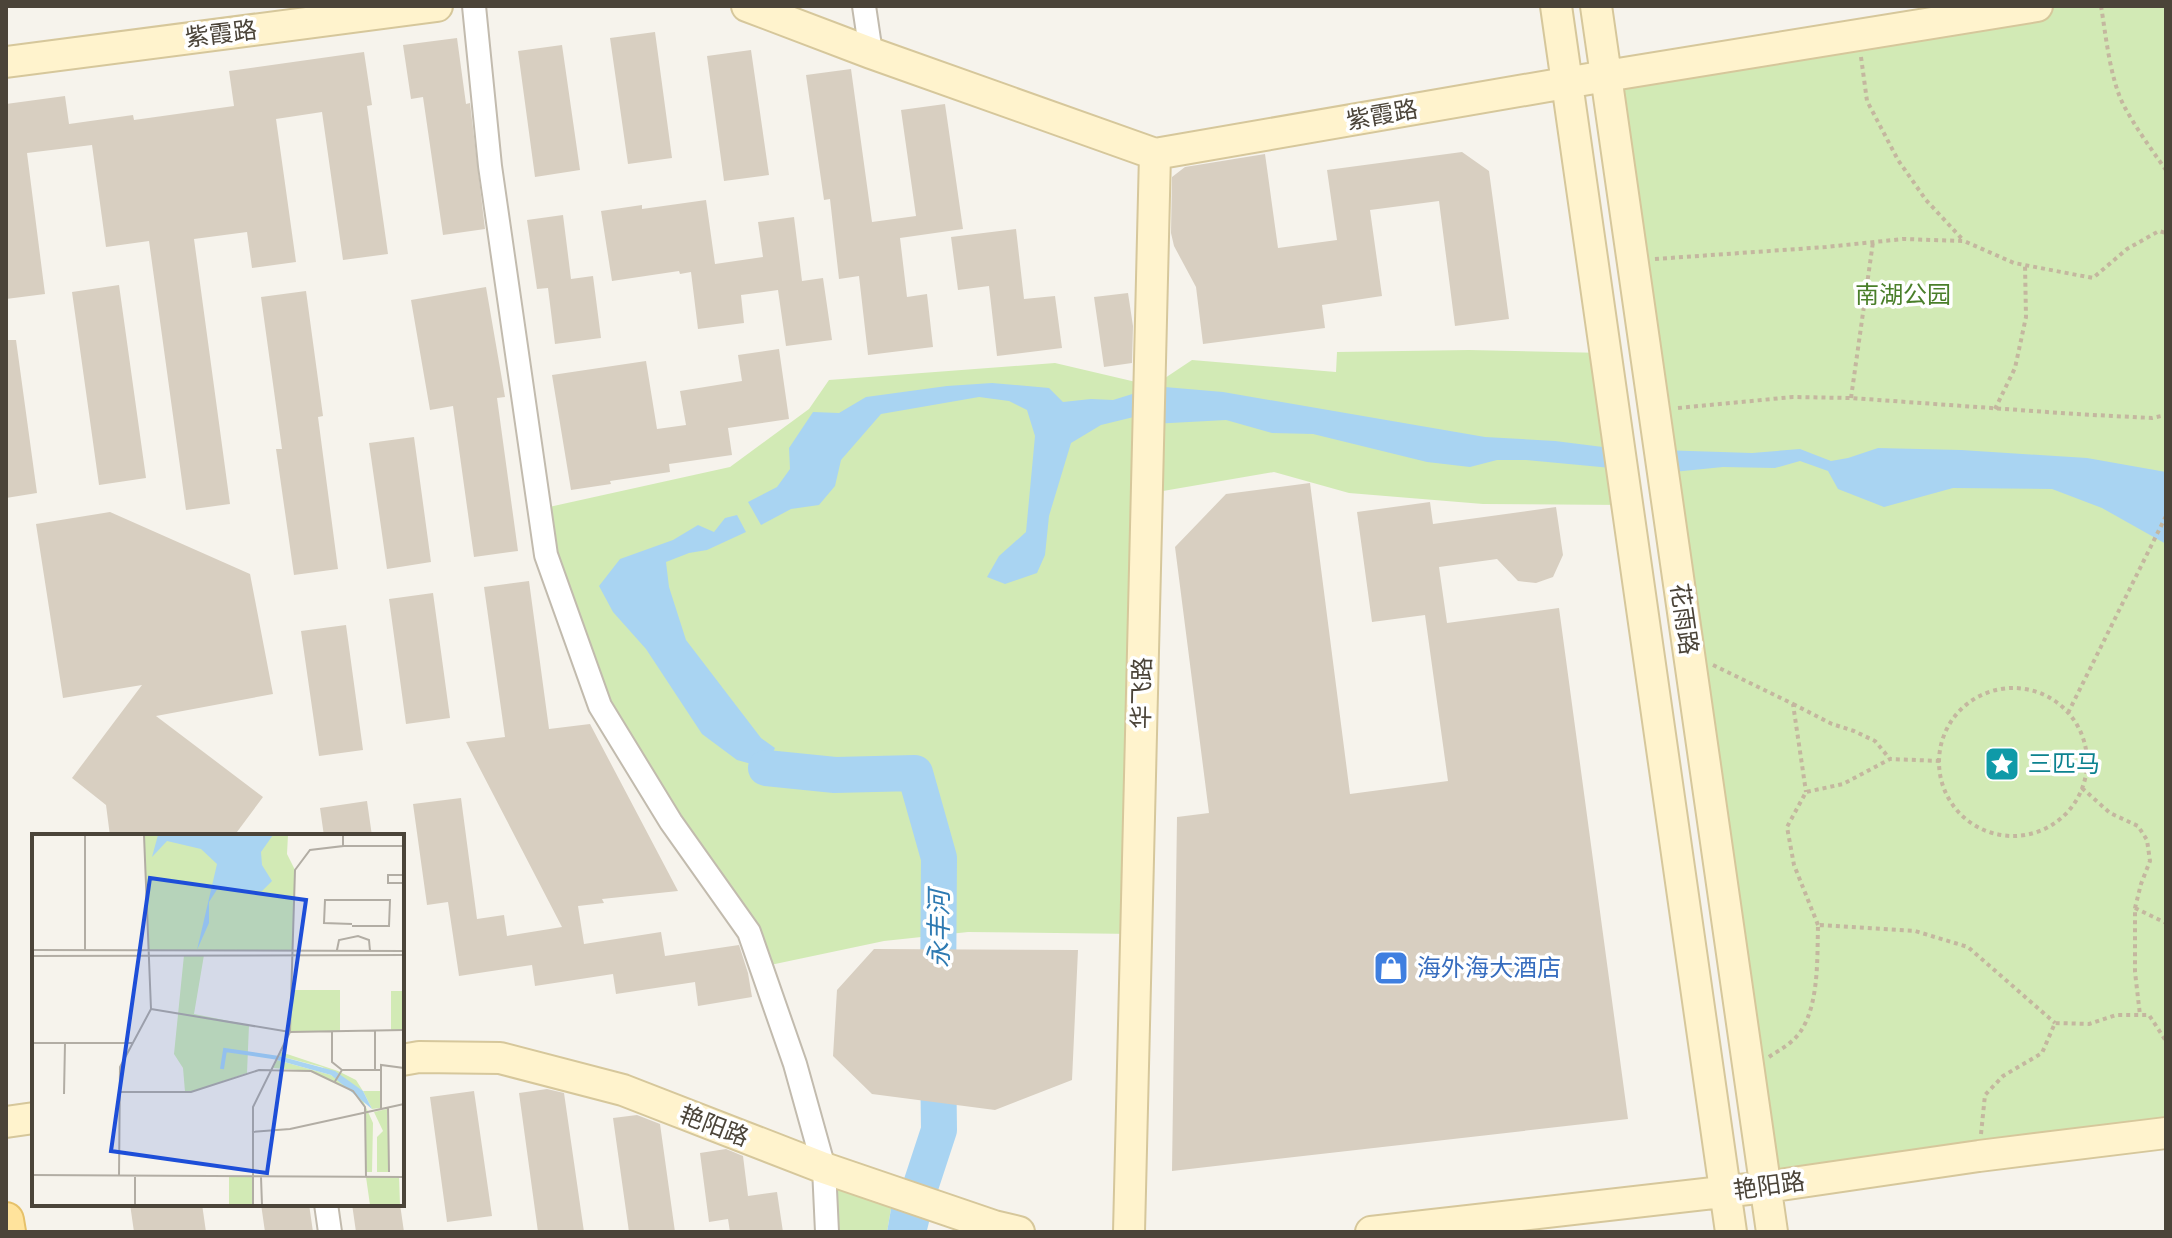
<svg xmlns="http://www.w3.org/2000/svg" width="2172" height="1238" font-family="Poppins,'Noto Sans SC',sans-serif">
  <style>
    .green { fill: #d2eab5 }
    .water { fill: #a9d4f2 }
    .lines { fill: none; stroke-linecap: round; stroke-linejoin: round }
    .river { stroke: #a9d4f2; stroke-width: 36 }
    .building { fill: #d8cfc1 }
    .street-casing { stroke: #c2bbae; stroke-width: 26 }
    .secondary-casing { stroke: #d6c79b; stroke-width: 34 }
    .primary-casing { stroke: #e6c16a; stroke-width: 38 }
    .path { stroke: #c4b79f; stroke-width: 4; stroke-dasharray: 4 4; stroke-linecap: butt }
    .street { stroke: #fff; stroke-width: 22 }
    .secondary { stroke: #fff3cd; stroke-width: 30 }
    .primary { stroke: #ffe39c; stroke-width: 34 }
    .labels { text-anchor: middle; stroke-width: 7; stroke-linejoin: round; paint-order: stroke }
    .street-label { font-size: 24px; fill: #4b4439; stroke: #fff }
    .park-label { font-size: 24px; fill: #4a7f2a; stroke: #fff }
    .culture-label { font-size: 24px; fill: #0d838f; stroke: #fff; text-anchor: start }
    .shop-label { font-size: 24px; fill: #366cbe; stroke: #fff; text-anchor: start }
    .water-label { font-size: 26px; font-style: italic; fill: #2e7ab2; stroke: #fff }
    .inset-river { fill: none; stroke: #a9d4f2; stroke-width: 4 }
    .inset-road { fill: none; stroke: #b2ada4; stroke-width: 2 }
    .view { fill: #1d4ed8; fill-opacity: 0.15; stroke: #1d4ed8; stroke-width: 4 }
    .inset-edge { fill: none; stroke: #4b4439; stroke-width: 4 }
  </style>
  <rect width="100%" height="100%" fill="#f6f3ec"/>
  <path class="green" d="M 2037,6 L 2166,6 L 2166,1134 L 1766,1187 L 1606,76 Z
    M 1469,350 L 1606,353 L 1627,505 L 1483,504 L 1349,493 L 1274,472 L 1163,491 L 1153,430 L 1136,934 L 968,932 L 884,941 L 761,967 L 600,706 L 540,509 L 730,467 L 809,409 L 829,380 L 1055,363 L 1153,386 L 1192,360 L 1336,372 L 1337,352 Z
    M 824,1168 L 894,1192 L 887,1232 L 827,1232 Z"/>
  <path class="water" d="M 992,383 L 1049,388 L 1063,402 L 1091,399 L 1113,400 L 1142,391 L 1142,415 L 1101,425 L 1071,443 L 1049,516 L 1045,555 L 1037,573 L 1005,584 L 987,577 L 999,556 L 1026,532 L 1035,436 L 1027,410 L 1009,401 L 979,397 L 881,414 L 841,460 L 835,486 L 819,505 L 791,509 L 761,525 L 748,502 L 777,487 L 790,469 L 789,448 L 813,412 L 839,413 L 866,397 L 947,386 Z
    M 1153,386 L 1223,392 L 1485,437 L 1555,441 L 1619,449 L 1622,469 L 1526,460 L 1497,460 L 1470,467 L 1427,462 L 1313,434 L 1272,433 L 1226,420 L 1152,424 Z
    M 1878,448 L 1961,450 L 2087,458 L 2166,472 L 2166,544 L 2102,508 L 2052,489 L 1953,488 L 1884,507 L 1838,489 L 1828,471 L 1800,461 L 1775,468 L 1723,467 L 1663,473 L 1660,450 L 1752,453 L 1800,449 L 1831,461 L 1848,458 Z
    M 737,515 L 746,532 L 707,550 L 689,553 L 666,562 L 669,587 L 686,640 L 761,738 L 775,748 L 766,768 L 737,760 L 702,734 L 646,649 L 613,612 L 599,586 L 620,559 L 673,540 L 698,525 L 714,532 L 725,518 Z
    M 894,1192 L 925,1203 L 922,1232 L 887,1232 Z"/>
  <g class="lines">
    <path class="river" d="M 766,768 L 835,775 L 915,773 L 939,858 L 938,999
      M 908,1232 L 916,1200 L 939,1130 L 938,1054"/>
  </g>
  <path class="building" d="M 655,32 L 672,158 L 628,164 L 610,38 Z
    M 457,38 L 466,104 L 470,103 L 485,229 L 443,235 L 423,97 L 411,99 L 403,45 Z
    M 562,45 L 580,170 L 535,177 L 518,51 Z
    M 751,50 L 769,175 L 724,181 L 707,56 Z
    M 364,52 L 372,105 L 367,106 L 388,254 L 343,260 L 322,112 L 276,119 L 296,262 L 252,268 L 247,232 L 194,239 L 230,504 L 186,510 L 149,241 L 106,247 L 92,145 L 27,153 L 45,294 L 6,299 L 6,104 L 65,96 L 69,124 L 133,115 L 134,120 L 234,106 L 229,71 Z
    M 851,69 L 872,222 L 916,216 L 901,110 L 945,104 L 963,229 L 900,238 L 907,297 L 927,294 L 933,347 L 868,355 L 859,276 L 839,279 L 830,199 L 824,200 L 806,75 Z
    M 1462,152 L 1489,171 L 1509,319 L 1455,326 L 1439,201 L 1370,210 L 1382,296 L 1322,305 L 1325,328 L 1203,344 L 1196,287 L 1174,246 L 1171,233 L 1172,177 L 1185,167 L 1265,154 L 1278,248 L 1337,240 L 1327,170 Z
    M 706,200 L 715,264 L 763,257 L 758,222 L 794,217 L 802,281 L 823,278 L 832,340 L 786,346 L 778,290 L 741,295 L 744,323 L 698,329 L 691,272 L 680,274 L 679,271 L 612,281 L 601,211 L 642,205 L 642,209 Z
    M 563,215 L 571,279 L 593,276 L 601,338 L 555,344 L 548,288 L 537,289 L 527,220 Z
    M 1016,229 L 1024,299 L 1055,296 L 1062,348 L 997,356 L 989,286 L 958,290 L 951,237 Z
    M 119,285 L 146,478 L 99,485 L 72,292 Z
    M 486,287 L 505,397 L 497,398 L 518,551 L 474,557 L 453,406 L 430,410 L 411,300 Z
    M 306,291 L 323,416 L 318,417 L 338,569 L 294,575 L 276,449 L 282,449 L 261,297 Z
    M 1128,293 L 1133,326 L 1132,363 L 1104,367 L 1094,297 Z
    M 6,340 L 16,340 L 37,493 L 6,498 Z
    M 779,349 L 789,419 L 728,428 L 732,455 L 669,464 L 670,472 L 610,481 L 611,484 L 571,490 L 552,375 L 646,361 L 657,429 L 686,425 L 680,391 L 742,381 L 738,355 Z
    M 414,437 L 431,562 L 387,569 L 369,443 Z
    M 1310,483 L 1350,794 L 1448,781 L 1425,615 L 1372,622 L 1357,512 L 1430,502 L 1433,524 L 1556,507 L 1563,555 L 1553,577 L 1536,583 L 1518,581 L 1497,559 L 1439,567 L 1447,623 L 1559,608 L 1628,1119 L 1172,1171 L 1177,817 L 1209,813 L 1175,547 L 1226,494 Z
    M 110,512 L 250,574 L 273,694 L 156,716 L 263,797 L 234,836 L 110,836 L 106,805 L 72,778 L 142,685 L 63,698 L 36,524 Z
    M 529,581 L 549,729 L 590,724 L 678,891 L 602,899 L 604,903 L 578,906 L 584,944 L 661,932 L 665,956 L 739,945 L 748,973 L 752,997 L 698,1006 L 695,982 L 616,994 L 613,974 L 535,986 L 532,965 L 459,976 L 448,902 L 427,905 L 413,804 L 461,798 L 477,919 L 504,915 L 507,936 L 562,927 L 466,742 L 505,737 L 484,587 Z
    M 433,593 L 450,718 L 406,724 L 389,599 Z
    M 346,625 L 363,750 L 319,756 L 301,631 Z
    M 367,801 L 372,836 L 324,836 L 320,808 Z
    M 874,949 L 1078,950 L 1072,1080 L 995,1110 L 872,1094 L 833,1056 L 837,990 Z
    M 547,1089 L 564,1093 L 584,1232 L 538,1232 L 519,1093 Z
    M 474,1091 L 492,1216 L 447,1222 L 430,1097 Z
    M 637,1115 L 660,1124 L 675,1232 L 629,1232 L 613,1118 Z
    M 726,1149 L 743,1156 L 748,1196 L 777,1192 L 783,1232 L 730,1232 L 728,1219 L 709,1222 L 700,1153 Z
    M 130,1204 L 202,1204 L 206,1232 L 134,1232 Z
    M 261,1204 L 309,1204 L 313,1232 L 265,1232 Z
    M 352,1204 L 400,1204 L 404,1232 L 356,1232 Z"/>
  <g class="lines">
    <defs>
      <path id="street" d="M 474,6 L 490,166 L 546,555 L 600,706 L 671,822 L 749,932 L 795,1064 L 824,1168 L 827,1232
        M 864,6 L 871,53
        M 326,1204 L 330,1232"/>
      <path id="secondary" d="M 747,6 L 871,53 L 1155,154 L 1606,76 L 2037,6
        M 1556,6 L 1731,1232
        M 1596,6 L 1772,1232
        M 6,62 L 437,6
        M 402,1060 L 419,1057 L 500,1058 L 623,1090 L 824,1168 L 994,1226 L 1019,1232
        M 6,1122 L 34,1118
        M 1129,1232 L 1155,154
        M 1371,1232 L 1766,1187 L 1979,1156 L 2166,1133"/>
      <path id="primary" d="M 6,1220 L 8,1232"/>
    </defs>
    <use href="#street" class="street-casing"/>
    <use href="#secondary" class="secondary-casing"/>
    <use href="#primary" class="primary-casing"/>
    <path class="path" d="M 2101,6 C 2106,36 2110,79 2124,106 C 2136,128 2151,149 2166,170
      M 1861,57 L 1867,101 L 1898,160 L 1926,200 L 1964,241
      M 1655,259 L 1826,247 L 1903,239 L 1964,241 L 2014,263 L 2093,278 L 2127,249 L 2159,231 L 2166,233
      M 1851,398 L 1873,242
      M 1678,408 L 1793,397 L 1851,398 L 2075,414 L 2152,418 L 2166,415
      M 1995,409 L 2015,368 L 2026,317 L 2025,265
      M 1713,665 L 1793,704 L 1806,792
      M1939 762a74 74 0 1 1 148 0a74 74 0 1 1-148 0Z
      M 1793,704 L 1832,724 L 1854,731 L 1875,741 L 1890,759
      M 2068,713 L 2166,516
      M 2082,788 L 2110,813 L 2138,826 L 2147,840 L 2150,861 L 2141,884 L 2135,908 L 2135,972 L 2140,1015
      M 2135,908 L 2166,923
      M 1818,925 L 1794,865 L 1787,827 L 1806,792 L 1843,784 L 1890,759 L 1940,761
      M 1769,1057 C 1776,1052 1784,1048 1791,1042 C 1820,1018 1817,961 1818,925 L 1915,931 L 1968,947 L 2055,1023
      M 1981,1134 L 1985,1095 L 2003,1076 L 2042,1053 L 2055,1023 L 2089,1024 L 2116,1015 L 2149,1015 L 2166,1041"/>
    <use href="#street" class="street"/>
    <use href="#secondary" class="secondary"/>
    <use href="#primary" class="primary"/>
  </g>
  <defs>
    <symbol id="sight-square" viewBox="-11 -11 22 22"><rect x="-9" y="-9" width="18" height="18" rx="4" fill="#0f9aa8" stroke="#fff"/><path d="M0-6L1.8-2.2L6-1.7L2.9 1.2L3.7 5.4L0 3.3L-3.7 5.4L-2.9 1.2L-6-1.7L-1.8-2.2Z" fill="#fff"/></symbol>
    <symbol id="shop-square" viewBox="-11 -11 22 22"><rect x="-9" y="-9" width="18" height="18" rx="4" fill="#3f7fe0" stroke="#fff"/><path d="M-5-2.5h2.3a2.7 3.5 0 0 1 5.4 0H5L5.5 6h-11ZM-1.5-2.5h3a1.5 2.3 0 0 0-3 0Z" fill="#fff"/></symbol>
  </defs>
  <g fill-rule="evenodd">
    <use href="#sight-square" x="1982" y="744" width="40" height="40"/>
    <use href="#shop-square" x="1371" y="948" width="40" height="40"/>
  </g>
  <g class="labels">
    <g class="street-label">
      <text transform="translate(221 34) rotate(-7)" y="8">紫霞路</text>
      <text transform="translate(1382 115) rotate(-10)" y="8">紫霞路</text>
      <text transform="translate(1684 619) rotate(82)" y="8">花雨路</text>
      <text transform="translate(1142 693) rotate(-89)" y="8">华飞路</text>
      <text transform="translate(714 1126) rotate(21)" y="8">艳阳路</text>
      <text transform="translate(1769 1186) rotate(-8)" y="8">艳阳路</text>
    </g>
    <g class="park-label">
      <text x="1903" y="303">南湖公园</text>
    </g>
    <g class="culture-label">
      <text x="2028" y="772">三匹马</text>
    </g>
    <g class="shop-label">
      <text x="1417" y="976">海外海大酒店</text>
    </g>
    <g class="water-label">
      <text transform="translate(939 929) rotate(-90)" y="9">永丰河</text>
    </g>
  </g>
  <g transform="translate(32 834)">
    <rect width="372" height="372" fill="#f6f3ec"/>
    <path d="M 112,1 L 256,1 L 255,20 L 263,36 L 260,116 L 117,116 ZM 152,121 L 172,121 L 162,180 L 217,191 L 215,239 L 159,258 L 153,258 L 151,234 L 142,220 ZM 259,156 L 308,156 L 308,197 L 258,198 ZM 359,157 L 372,157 L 372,196 L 359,196 ZM 249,218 L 306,237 L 324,246 L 331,257 L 348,257 L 348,274 L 340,275 L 331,257 L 290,233 L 247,222 ZM 245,226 L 299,241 L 329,262 L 341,289 L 340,338 L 334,338 L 333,273 L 321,257 L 279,237 L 241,234 ZM 355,275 L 357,338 L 345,338 L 345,303 L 351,297 L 342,278 ZM 197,343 L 221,343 L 221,371 L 197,371 ZM 334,343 L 367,343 L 368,371 L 338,371 Z" fill="#d2eab5"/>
    <path d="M 126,1 L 241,1 L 229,18 L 230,31 L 240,47 L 230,57 L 186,54 L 177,68 L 177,89 L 165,116 L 185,30 L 169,15 L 135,7 L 120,23 ZM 247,222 L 303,237 L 331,257 L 340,275 L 299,241 L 245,226 Z" fill="#a9d4f2"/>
    <path class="inset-river" d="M 190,235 L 193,216 L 247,224"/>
    <path class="inset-road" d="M 53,1 L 53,116M 311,12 L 372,12M 372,41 L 356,41 L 356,49 L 372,49M 320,92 L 357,92 L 358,66 L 293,66 L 292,89 L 320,90M 0,116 L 372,117M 305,116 L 307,106 L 326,102 L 337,106 L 338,117M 0,122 L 372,121M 119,175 L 258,198 L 372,196M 300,197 L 300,228 L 310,236M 0,209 L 101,209M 343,236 L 349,236 L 349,275M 349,236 L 349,231 L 372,234M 302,249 L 310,236 L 343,236 L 343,196M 88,258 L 159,258 L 227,236 L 279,237 L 321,257 L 333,273 L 334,343M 32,260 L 33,209M 356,273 L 357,338M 220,298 L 258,295 L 372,270M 0,341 L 372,343M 87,342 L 88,233 L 119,175 L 112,1M 221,342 L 221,273 L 258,198 L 263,36 L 278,16 L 311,12 L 311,1M 103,343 L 103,371M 229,343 L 230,371M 221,371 L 221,343"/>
    <path class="view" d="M 118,44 L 274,66 L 235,339 L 79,317 Z"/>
    <rect width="372" height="372" class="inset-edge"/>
  </g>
  <rect width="2172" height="1238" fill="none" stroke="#4b4439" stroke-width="16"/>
</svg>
